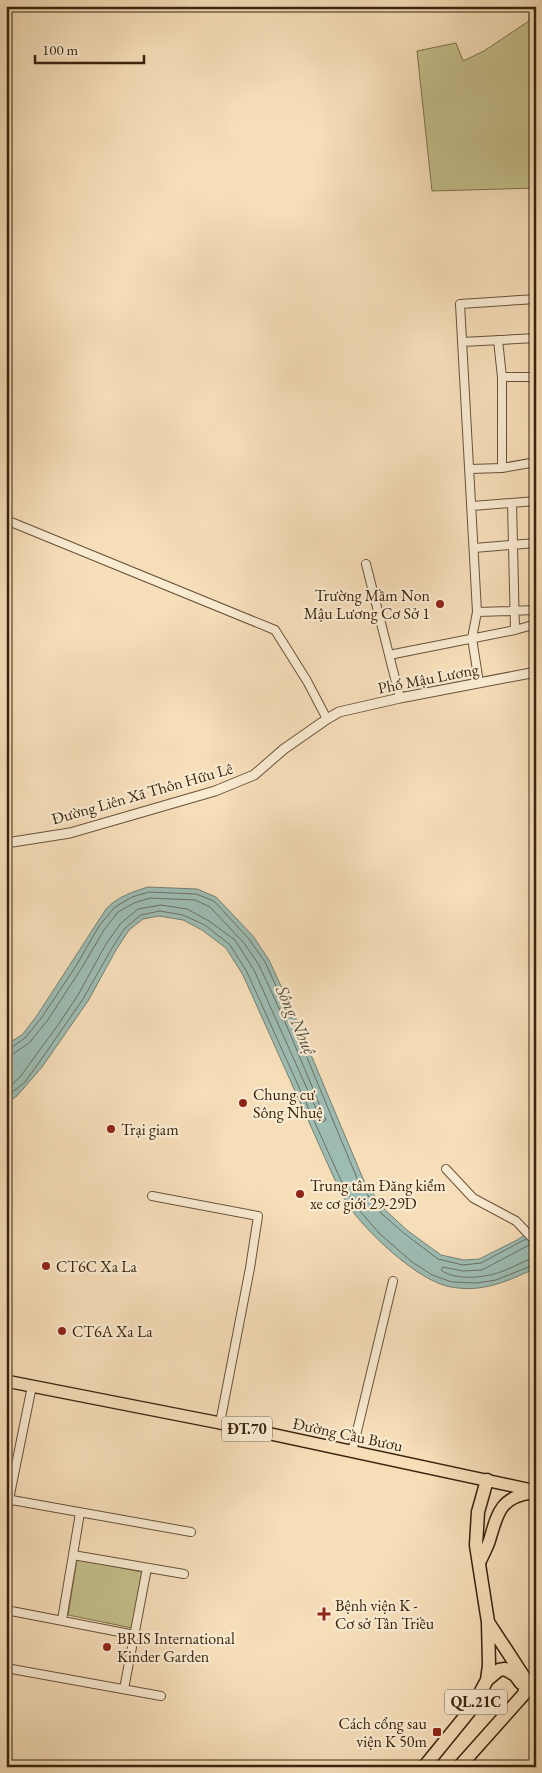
<svg xmlns="http://www.w3.org/2000/svg" width="542" height="1773" font-family="'EB Garamond',serif">
  <style>
    .green { fill: #c3bf8b; stroke: #7e724c }
    .water { fill: #9dbcb3; stroke: #757f71 }
    .lines { fill: none; stroke-linecap: round; stroke-linejoin: round }
    .shore { stroke: #6c7060; stroke-width: 1 }
    .minor-casing { stroke: #695239; stroke-width: 10 }
    .tertiary-casing { stroke: #695239; stroke-width: 11 }
    .primary-casing { stroke: #3a240e; stroke-width: 14 }
    .trunk-casing { stroke: #3a240e; stroke-width: 15 }
    .minor { stroke: #f9ead2; stroke-width: 8 }
    .tertiary { stroke: #f9ead2; stroke-width: 9 }
    .primary { stroke: #f6deb9; stroke-width: 11 }
    .trunk { stroke: #f6deb9; stroke-width: 12 }
    .poi-dot { fill: #8f2418; stroke: #f9ead2; stroke-width: 2 }
    .labels { text-anchor: middle; stroke-width: 4.5; stroke-linejoin: round; paint-order: stroke }
    .shield { fill: #f9ead2; stroke: #735f49; stroke-width: 1 }
    .shield-label { font-size: 15px; font-weight: bold; fill: #3a240e }
    .poi-label { font-size: 16px; fill: #3a240e; stroke: #f9ead2; text-anchor: start }
    .street-label { font-size: 16px; fill: #3a240e; stroke: #f9ead2 }
    .water-label { font-size: 18px; font-style: italic; fill: #585240; stroke: #f9ead2 }
  </style>
  <rect width="100%" height="100%" fill="#f6deb9"/>
  <filter id="stains"><feTurbulence type="fractalNoise" baseFrequency=".004" numOctaves="4"/><feColorMatrix values="0 0 0 0 .2 0 0 0 0 .09 0 0 0 0 .02 0 0 0 .5 -.17"/></filter>
  <radialGradient id="worn" r=".72"><stop offset=".6" stop-color="#630" stop-opacity="0"/><stop offset="1" stop-color="#630" stop-opacity=".3"/></radialGradient>
  <path class="green" d="M 530,6 L 536,6 L 536,188 L 432,191 L 417,51 L 456,43 L 463,61 L 484,51 L 529,21 Z
    M 77,1559 L 142,1572 L 132,1628 L 68,1615 Z"/>
  <path class="water" d="M 148,887 L 197,889 L 216,897 L 253,936 L 269,960 L 293,1012 L 364,1181 L 385,1210 L 408,1231 L 441,1255 L 464,1260 L 479,1259 L 517,1240 L 536,1227 L 536,1268 C 508,1281 483,1293 451,1287 C 419,1282 366,1232 348,1205 C 343,1197 339,1187 334,1178 L 243,975 L 226,948 L 202,930 L 183,920 L 159,916 L 143,919 L 129,930 L 116,950 L 88,1001 L 42,1067 L 17,1096 L 6,1103 L 6,1045 L 23,1034 L 38,1014 L 106,909 C 117,897 132,892 148,887 Z"/>
  <g class="lines">
    <path class="shore" d="M 6,1049 L 11,1048 L 26,1037 L 42,1017 L 76,966 L 99,926 L 115,907 L 132,897 L 149,892 L 196,894 L 214,901 L 249,939 L 265,962 L 289,1014 L 359,1183 L 381,1213 L 405,1234 L 438,1259 L 463,1265 L 481,1263 L 526,1239
      M 6,1055 L 13,1054 L 29,1043 L 47,1021 L 81,969 L 104,930 L 118,912 L 134,903 L 150,898 L 195,900 L 210,907 L 244,943 L 259,965 L 283,1017 L 326,1120 L 323,1122 L 321,1120 L 254,970 L 235,940 L 209,921 L 187,909 L 161,905 L 138,909 L 121,923 L 106,944 L 78,995 L 58,1025 L 20,1077 L 6,1090
      M 6,1097 L 25,1082 L 38,1064 L 83,999 L 112,948 L 125,928 L 141,915 L 160,911 L 183,915 L 205,925 L 230,945 L 247,972 L 339,1176 L 352,1202 L 379,1233 L 412,1262 L 432,1275 L 452,1282 L 477,1283 L 496,1280 L 536,1264
      M 531,1244 L 482,1270 L 463,1271 L 443,1267 L 441,1270 C 454,1280 479,1278 494,1274 C 506,1271 518,1264 530,1259 L 536,1258"/>
    <defs>
      <path id="minor" d="M 498,340 L 502,377 L 502,468
        M 462,342 L 536,338
        M 502,377 L 536,377
        M 470,469 L 502,468 L 536,462
        M 512,503 L 515,630
        M 472,506 L 536,501
        M 6,520 L 275,630 L 307,681 L 327,719
        M 474,548 L 536,543
        M 366,564 L 400,698
        M 477,612 L 536,610
        M 389,655 L 515,630 L 536,624
        M 479,683 L 472,638 L 477,612 L 460,304 L 536,299
        M 446,1169 L 473,1198 L 516,1221 L 536,1242
        M 152,1196 L 258,1216 L 250,1268 L 220,1423
        M 352,1452 L 393,1281
        M 6,1499 L 191,1532
        M 6,1514 L 32,1386
        M 73,1555 L 184,1574
        M 6,1610 L 135,1635
        M 62,1620 L 80,1513
        M 6,1668 L 161,1696
        M 124,1689 L 147,1568"/>
      <path id="tertiary" d="M 6,843 L 70,833 L 215,791 L 254,775 L 284,749 L 327,719 L 339,712 L 400,698 L 536,672"/>
      <path id="primary" d="M 6,1381 L 220,1423 L 536,1491
        M 479,1564 C 482,1557 486,1550 489,1542 C 497,1516 499,1497 531,1493"/>
      <path id="trunk" d="M 487,1680 L 499,1670 L 505,1669 L 515,1675 L 521,1683
        M 424,1767 L 472,1708 L 487,1680 L 489,1665 L 488,1622 L 476,1545 L 478,1512 L 487,1480
        M 459,1767 L 524,1694 L 526,1685 L 524,1677 L 488,1622"/>
    </defs>
    <use href="#minor" class="minor-casing"/>
    <use href="#tertiary" class="tertiary-casing"/>
    <use href="#primary" class="primary-casing"/>
    <use href="#trunk" class="trunk-casing"/>
    <use href="#minor" class="minor"/>
    <use href="#tertiary" class="tertiary"/>
    <use href="#primary" class="primary"/>
    <use href="#trunk" class="trunk"/>
  </g>
  <g class="poi-dot">
    <circle cx="440" cy="604" r="5"/>
    <circle cx="243" cy="1103" r="5"/>
    <circle cx="111" cy="1129" r="5"/>
    <circle cx="300" cy="1194" r="5"/>
    <circle cx="46" cy="1266" r="5"/>
    <circle cx="62" cy="1331" r="5"/>
    <path d="M321.5 1606.5h5v5h5v5h-5v5h-5v-5h-5v-5h5z"/>
    <circle cx="107" cy="1647" r="5"/>
    <rect x="432" y="1727" width="10" height="10" rx="2.5"/>
  </g>
  <g class="labels">
    <g class="shield">
      <rect x="222" y="1416.5" width="50" height="25" rx="4"/>
      <rect x="445" y="1689.5" width="62" height="25" rx="4"/>
    </g>
    <g class="shield-label">
      <text x="247" y="1434">ĐT.70</text>
      <text x="476" y="1707">QL.21C</text>
    </g>
    <g class="poi-label">
      <text x="430" y="601" text-anchor="end">Trường Mầm Non<tspan x="430" dy="18">Mậu Lương Cơ Sở 1</tspan></text>
      <text x="253" y="1100">Chung cư<tspan x="253" dy="18">Sông Nhuệ</tspan></text>
      <text x="121" y="1135">Trại giam</text>
      <text x="310" y="1191">Trung tâm Đăng kiểm<tspan x="310" dy="18">xe cơ giới 29-29D</tspan></text>
      <text x="56" y="1272">CT6C Xa La</text>
      <text x="72" y="1337">CT6A Xa La</text>
      <text x="335" y="1611">Bệnh viện K -<tspan x="335" dy="18">Cơ sở Tân Triều</tspan></text>
      <text x="117" y="1644">BRIS International<tspan x="117" dy="18">Kinder Garden</tspan></text>
      <text x="427" y="1729" text-anchor="end">Cách cổng sau<tspan x="427" dy="18">viện K 50m</tspan></text>
    </g>
    <g class="street-label">
      <text transform="translate(428 678) rotate(-11)" y="6">Phố Mậu Lương</text>
      <text transform="translate(142 793) rotate(-16)" y="6">Đường Liên Xã Thôn Hữu Lê</text>
      <text transform="translate(348 1434) rotate(12)" y="6">Đường Cầu Bươu</text>
    </g>
    <g class="water-label">
      <text transform="translate(296 1020) rotate(66)" y="6">Sông Nhuệ</text>
    </g>
  </g>
  <rect width="542" height="1773" fill="none" stroke="#f6deb9" stroke-width="25"/>
  <rect x="8" y="8" width="527" height="1758" fill="none" stroke="#3a240e" stroke-width="2.5"/>
  <rect x="12" y="12" width="517" height="1748" fill="none" stroke="#3a240e"/>
  <path d="M35 55v8h109v-8" fill="none" stroke="#3a240e" stroke-width="2.5"/>
  <text x="42" y="55" font-size="15" fill="#3a240e" stroke="#f9ead2" stroke-width="4" paint-order="stroke">100 m</text>
  <rect width="100%" height="100%" filter="url(#stains)"/>
  <rect width="100%" height="100%" fill="url(#worn)"/>
</svg>
